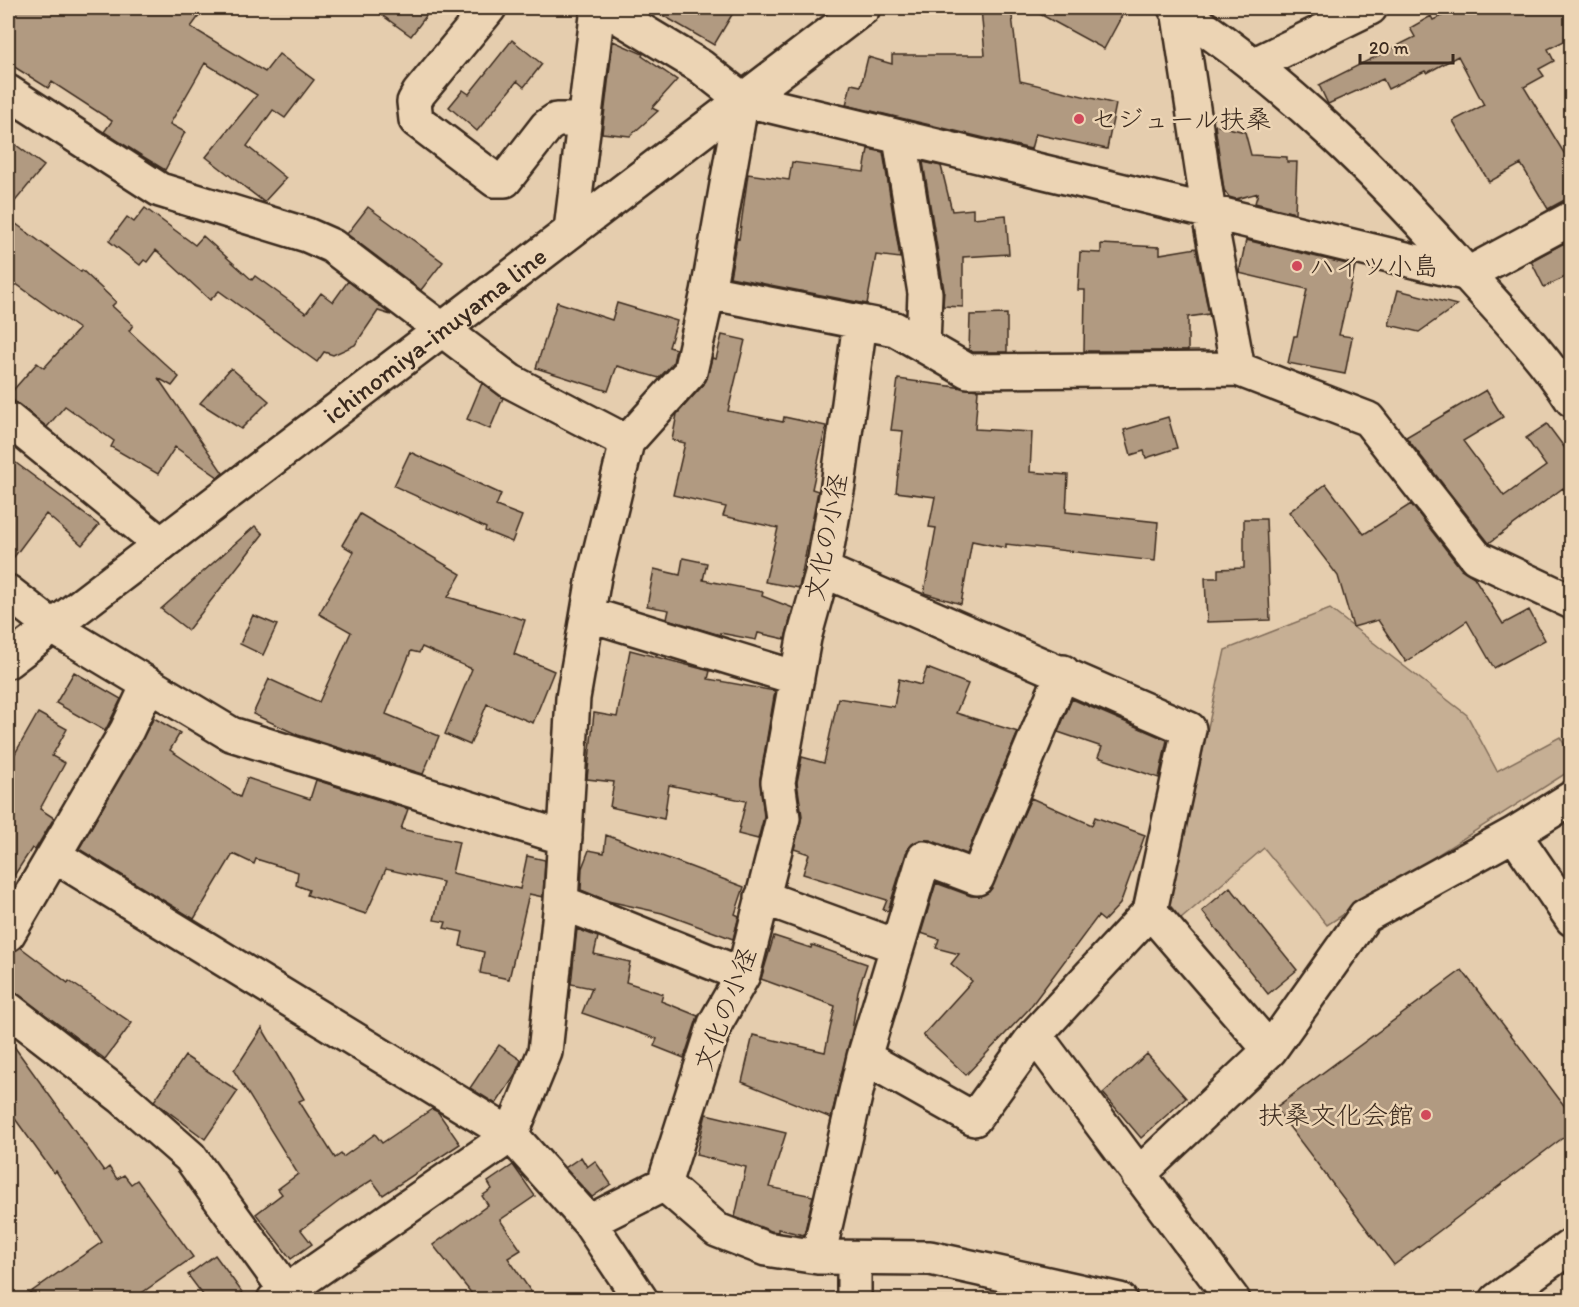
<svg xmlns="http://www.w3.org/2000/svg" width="1579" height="1307" font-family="Itim,'Klee One',sans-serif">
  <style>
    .green { fill: #c6af94; stroke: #806c59; stroke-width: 1.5 }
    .building { fill: #b19a81; stroke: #3b2a1e; stroke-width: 1.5 }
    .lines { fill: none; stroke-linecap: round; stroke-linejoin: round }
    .street-casing { stroke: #3b2a1e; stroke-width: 38 }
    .secondary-casing { stroke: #3b2a1e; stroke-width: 38 }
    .primary-casing { stroke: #3b2a1e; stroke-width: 38 }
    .street { stroke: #ecd4b4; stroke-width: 33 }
    .secondary { stroke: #ecd4b4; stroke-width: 33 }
    .primary { stroke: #ecd4b4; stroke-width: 33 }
    .poi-dot { fill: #d1495b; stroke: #ecd4b4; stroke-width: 2 }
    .labels { text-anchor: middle; stroke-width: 5; stroke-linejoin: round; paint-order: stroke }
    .poi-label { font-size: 26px; fill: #3b2a1e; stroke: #ecd4b4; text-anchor: start }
    .street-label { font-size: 26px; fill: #3b2a1e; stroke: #ecd4b4 }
  </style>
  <rect width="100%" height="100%" fill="#e5cdae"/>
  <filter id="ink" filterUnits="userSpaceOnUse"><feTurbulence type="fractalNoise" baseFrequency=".0167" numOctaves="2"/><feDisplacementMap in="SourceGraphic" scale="12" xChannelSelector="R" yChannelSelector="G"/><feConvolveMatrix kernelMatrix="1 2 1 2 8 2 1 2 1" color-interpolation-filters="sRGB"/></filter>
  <g filter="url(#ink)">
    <path class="green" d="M 1330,609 L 1467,715 L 1497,771 L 1560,737 L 1571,755 L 1571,770 L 1327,925 L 1264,848 L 1181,919 L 1169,904 L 1225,650 Z"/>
    <path class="building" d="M 8,8 L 205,8 L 191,27 L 265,72 L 279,54 L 314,80 L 285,118 L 273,110 L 247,146 L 286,178 L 264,202 L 206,157 L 257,95 L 205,63 L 170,124 L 185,132 L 165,170 L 142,156 L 104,132 L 112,121 L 52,82 L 48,88 L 8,63 Z
      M 372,8 L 432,8 L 411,36 Z
      M 650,8 L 736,8 L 714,45 Z
      M 981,8 L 1011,8 L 1020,81 L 1116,104 L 1107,149 L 1035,134 L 1031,149 L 846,105 L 851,84 L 861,86 L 868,57 L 892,64 L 892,55 L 985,55 Z
      M 1029,8 L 1126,8 L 1104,49 Z
      M 1459,8 L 1572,8 L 1572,37 L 1548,49 L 1554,61 L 1539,69 L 1544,76 L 1524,87 L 1564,153 L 1572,149 L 1572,196 L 1548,209 L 1521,164 L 1489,182 L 1453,121 L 1484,105 L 1458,56 L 1427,73 L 1425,71 L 1388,89 L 1383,79 L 1328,104 L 1319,85 L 1415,37 L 1410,28 L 1431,16 L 1433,20 Z
      M 512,40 L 542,64 L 524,87 L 517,81 L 477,131 L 449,107 L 463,90 L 469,94 Z
      M 613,41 L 643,54 L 642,56 L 677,80 L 652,108 L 658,111 L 630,136 L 602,133 Z
      M 1215,125 L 1245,132 L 1251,155 L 1287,157 L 1287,162 L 1297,162 L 1295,213 L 1255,203 L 1258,193 L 1236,199 L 1229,197 L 1224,190 Z
      M 8,139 L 44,166 L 8,210 Z
      M 868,149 L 883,152 L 900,258 L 876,255 L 867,304 L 730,277 L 737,238 L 739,239 L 748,174 L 789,180 L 792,162 L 864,172 Z
      M 923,162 L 941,166 L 952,211 L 973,209 L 973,218 L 1006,215 L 1009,254 L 963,257 L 963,307 L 943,306 L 944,290 Z
      M 368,207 L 443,262 L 421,290 L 347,234 Z
      M 145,208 L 195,245 L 203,236 L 252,280 L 255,276 L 306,313 L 321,293 L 333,302 L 348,281 L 391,315 L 378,311 L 355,345 L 333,355 L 324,352 L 317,362 L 219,291 L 210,300 L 156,250 L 147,262 L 144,260 L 140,265 L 109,241 L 127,217 L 134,222 Z
      M 8,218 L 81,272 L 82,270 L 116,302 L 112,306 L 133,325 L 129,331 L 179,377 L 172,386 L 158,378 L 223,473 L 218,477 L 175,447 L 158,474 L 111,447 L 114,441 L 65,406 L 47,427 L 8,396 L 37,363 L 44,368 L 79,329 L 8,278 Z
      M 1246,240 L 1355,266 L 1339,335 L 1352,337 L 1345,374 L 1288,363 L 1294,336 L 1297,336 L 1307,289 L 1239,273 Z
      M 1564,243 L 1572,258 L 1572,274 L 1544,287 L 1531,261 Z
      M 1101,244 L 1160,247 L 1160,254 L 1196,248 L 1209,314 L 1188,317 L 1188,351 L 1084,351 L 1085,290 L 1078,290 L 1080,252 L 1101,253 Z
      M 1398,290 L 1457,305 L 1419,332 L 1389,325 Z
      M 557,302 L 612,320 L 617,303 L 677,321 L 669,347 L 676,349 L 673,363 L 659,378 L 617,366 L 608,391 L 536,368 Z
      M 1007,314 L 1007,352 L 973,352 L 969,350 L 970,315 Z
      M 722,335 L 745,340 L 728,411 L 783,422 L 784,417 L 826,426 L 812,489 L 818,491 L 799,588 L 765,582 L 778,528 L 723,516 L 726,507 L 673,495 L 685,443 L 672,440 L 677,414 L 704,384 L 712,358 L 716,359 Z
      M 231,368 L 269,401 L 241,429 L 200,403 Z
      M 898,379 L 978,390 L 975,429 L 1032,432 L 1030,472 L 1068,475 L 1066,512 L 1158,522 L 1155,561 L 1006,544 L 1006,548 L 972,541 L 961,604 L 924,593 L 936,528 L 929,527 L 935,497 L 896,492 L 903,431 L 891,430 Z
      M 482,383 L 503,398 L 490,429 L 467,419 Z
      M 1486,390 L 1503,417 L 1463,441 L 1504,496 L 1546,466 L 1526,438 L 1547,424 L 1567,451 L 1572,448 L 1572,500 L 1563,488 L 1489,543 L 1406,437 Z
      M 1168,417 L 1177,448 L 1146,458 L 1144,451 L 1131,455 L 1124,430 Z
      M 410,452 L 501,494 L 496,506 L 522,516 L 512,542 L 485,531 L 486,528 L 394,486 Z
      M 8,457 L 99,525 L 82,545 L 46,514 L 8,565 Z
      M 1326,484 L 1364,534 L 1411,504 L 1461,569 L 1474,577 L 1503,624 L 1529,610 L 1545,640 L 1494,668 L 1467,621 L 1406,662 L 1378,620 L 1353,627 L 1338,576 L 1289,512 Z
      M 360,514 L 461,574 L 448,597 L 525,620 L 514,654 L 554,671 L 533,723 L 487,704 L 470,745 L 445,734 L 472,669 L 422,647 L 419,653 L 411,651 L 386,714 L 439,736 L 423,774 L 298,735 L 253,714 L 269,679 L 319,702 L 351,632 L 319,614 L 354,552 L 342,545 Z
      M 1244,519 L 1266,519 L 1270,620 L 1207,622 L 1205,578 L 1218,578 L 1218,569 L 1244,568 Z
      M 255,526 L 263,534 L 188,630 L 161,609 Z
      M 683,558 L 707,563 L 703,580 L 763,592 L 762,596 L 793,608 L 785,639 L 758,633 L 756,640 L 720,633 L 720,635 L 667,619 L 669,610 L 647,606 L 654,569 L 680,575 Z
      M 253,615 L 277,625 L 263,655 L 240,644 Z
      M 630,650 L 710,671 L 708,679 L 775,691 L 760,779 L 764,817 L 758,839 L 738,834 L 746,801 L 669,785 L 664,819 L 610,807 L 614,782 L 587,779 L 594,713 L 617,717 Z
      M 927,668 L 968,684 L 956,713 L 1018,732 L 967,854 L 930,840 L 921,840 L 912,844 L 906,853 L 888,911 L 883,910 L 887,900 L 803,874 L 809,854 L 794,849 L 802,816 L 797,782 L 802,757 L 824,763 L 838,698 L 894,707 L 899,679 L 921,685 Z
      M 74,672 L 121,699 L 105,731 L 56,703 Z
      M 1072,699 L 1167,740 L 1159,778 L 1098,757 L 1102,747 L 1058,732 Z
      M 38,713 L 67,729 L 52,756 L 65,763 L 40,809 L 54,818 L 35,850 L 32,848 L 8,885 L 8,766 Z
      M 154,718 L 180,733 L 170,750 L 240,797 L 247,778 L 310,799 L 316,780 L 408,809 L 401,829 L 459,842 L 452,873 L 520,889 L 527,856 L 545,860 L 543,897 L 529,894 L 509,979 L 480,973 L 484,952 L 460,946 L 463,932 L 444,928 L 446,922 L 434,920 L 443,882 L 386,869 L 366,914 L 307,895 L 309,890 L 296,885 L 298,872 L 256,859 L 254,864 L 233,854 L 194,919 L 79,849 Z
      M 1031,798 L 1092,825 L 1095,817 L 1145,835 L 1120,904 L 1104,921 L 1098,916 L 1028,1010 L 966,1075 L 923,1035 L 972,981 L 951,964 L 959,954 L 936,948 L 939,939 L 921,933 L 936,883 L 971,896 L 980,896 L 989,892 Z
      M 606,835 L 744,887 L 735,914 L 739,916 L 733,939 L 662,913 L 608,901 L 581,890 L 582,868 L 589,850 L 604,853 Z
      M 1230,887 L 1297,970 L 1268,994 L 1202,911 Z
      M 577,929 L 598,937 L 594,954 L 630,962 L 626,982 L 663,994 L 661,1001 L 698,1016 L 684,1058 L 654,1046 L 657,1039 L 582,1013 L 592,988 L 571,984 Z
      M 774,936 L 811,948 L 812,945 L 867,964 L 858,991 L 852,1031 L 831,1118 L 742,1082 L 753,1035 L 825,1052 L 835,1006 L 761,979 Z
      M 20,947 L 68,983 L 69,981 L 132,1023 L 105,1059 L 8,987 L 8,953 Z
      M 1462,970 L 1572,1116 L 1572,1131 L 1394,1265 L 1275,1108 Z
      M 262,1028 L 304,1099 L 299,1101 L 335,1158 L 341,1154 L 343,1157 L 375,1134 L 382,1143 L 432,1109 L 438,1112 L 460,1144 L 383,1195 L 372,1180 L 342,1199 L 301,1230 L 312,1244 L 291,1259 L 256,1214 L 282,1194 L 278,1189 L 298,1174 L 234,1071 Z
      M 8,1038 L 104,1171 L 109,1167 L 117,1179 L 124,1175 L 131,1184 L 137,1180 L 193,1257 L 133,1299 L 21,1299 L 102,1242 L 56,1171 L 54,1173 L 8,1109 Z
      M 499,1045 L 521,1060 L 514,1077 L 496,1104 L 470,1088 Z
      M 1147,1054 L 1186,1098 L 1141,1138 L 1103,1093 Z
      M 185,1056 L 238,1091 L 205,1139 L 154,1101 Z
      M 706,1114 L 786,1133 L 769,1187 L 813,1196 L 804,1235 L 778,1229 L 778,1232 L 771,1231 L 735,1217 L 746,1167 L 696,1155 Z
      M 581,1157 L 587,1167 L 595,1161 L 611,1184 L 592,1197 L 565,1168 Z
      M 513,1165 L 535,1196 L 500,1220 L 521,1250 L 508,1258 L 536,1299 L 476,1299 L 433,1245 L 488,1205 L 482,1196 L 492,1189 L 488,1182 Z
      M 215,1255 L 247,1299 L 206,1299 L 188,1275 Z"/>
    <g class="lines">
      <defs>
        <path id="street" d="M 489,8 L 419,93 L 414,102 L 416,120 L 495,180 L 505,180 L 547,126 L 556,120 L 584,120
          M 604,8 L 700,66 L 742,99 L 1468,274 L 1572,218
          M 1178,9 L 1209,214 L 1238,369
          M 1253,65 L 1370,8
          M 8,92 L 160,190 L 307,235 L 332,246 L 510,381 L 627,442
          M 900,138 L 925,293 L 923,345
          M 571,230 L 598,8
          M 708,292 L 895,329 L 968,371 L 1238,369 L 1368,419 L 1476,557 L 1572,602
          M 8,419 L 161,544
          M 823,570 L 1189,729 L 1150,911
          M 8,592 L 53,627 L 231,734 L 565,838
          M 588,614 L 797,678
          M 1514,834 L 1572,919
          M 55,856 L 511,1135 L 589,1222 L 641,1300
          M 762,897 L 896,946
          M 561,902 L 743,975
          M 8,934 L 127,730 L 148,685
          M 8,1009 L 123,1098 L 190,1157 L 293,1300
          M 1035,1035 L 1233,1300
          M 864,1057 L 924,858 L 977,878 L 1063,672
          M 1138,1175 L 1270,1050 L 1365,916 L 1514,834 L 1572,798
          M 664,1184 L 715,1024 L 743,975 L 783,818 L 778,782 L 804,638 L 823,570 L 838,485 L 860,322
          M 664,1184 L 717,1230 L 766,1249 L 818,1257 L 930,1258 L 1120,1300
          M 589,1222 L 664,1184
          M 818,1257 L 864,1057 L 974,1119 L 1035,1035 L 1150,911 L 1270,1050
          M 274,1300 L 511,1135 L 545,1052 L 561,902 L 573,698 L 594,577 L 627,442 L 690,372 L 708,292 L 742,99
          M 854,1300 L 854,1259"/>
        <path id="secondary" d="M 1175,8 C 1287,82 1382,177 1470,277 C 1506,317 1543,355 1572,400
          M 1497,1300 L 1572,1245"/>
        <g id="primary">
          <path id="s1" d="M 8,661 L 863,8"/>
        </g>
      </defs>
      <use href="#street" class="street-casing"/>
      <use href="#secondary" class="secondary-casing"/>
      <use href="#primary" class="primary-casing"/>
      <use href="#street" class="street"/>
      <use href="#secondary" class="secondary"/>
      <use href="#primary" class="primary"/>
    </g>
  </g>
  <g class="poi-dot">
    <circle cx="1079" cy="119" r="6"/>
    <circle cx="1297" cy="266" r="6"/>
    <circle cx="1426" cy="1115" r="6"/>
  </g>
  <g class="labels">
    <g class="poi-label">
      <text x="1091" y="128">セジュール扶桑</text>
      <text x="1309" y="275">ハイツ小島</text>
      <text x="1414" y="1124" text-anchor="end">扶桑文化会館</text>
    </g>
    <g class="street-label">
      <text dy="9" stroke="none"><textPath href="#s1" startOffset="537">ichinomiya-inuyama line</textPath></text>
      <text transform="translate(826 537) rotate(-79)" y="9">文化の小径</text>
      <text transform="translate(725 1009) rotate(-69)" y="9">文化の小径</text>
    </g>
  </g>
  <rect width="1579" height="1307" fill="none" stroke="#ecd4b4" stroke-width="30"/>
  <rect x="15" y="15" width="1549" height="1277" fill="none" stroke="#3b2a1e" stroke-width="2" filter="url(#ink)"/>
  <path d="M1360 54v9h93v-9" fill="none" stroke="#3b2a1e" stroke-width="3"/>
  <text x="1369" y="54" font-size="18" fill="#3b2a1e" stroke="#ecd4b4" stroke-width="4.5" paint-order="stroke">20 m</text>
</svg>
